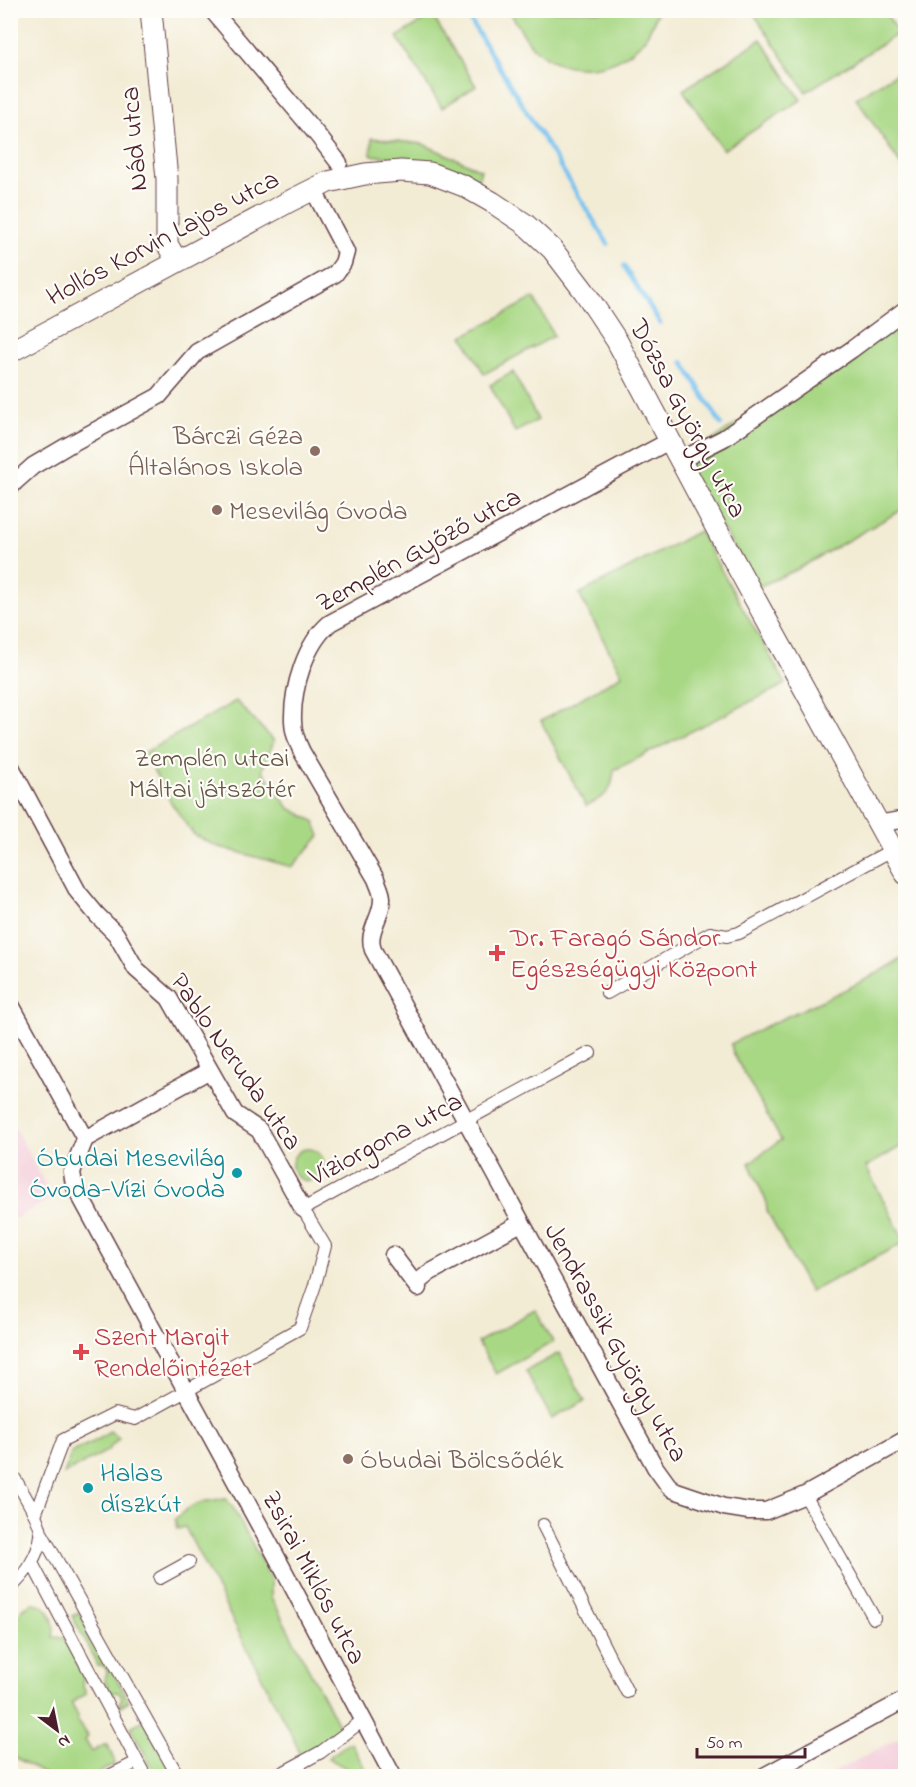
<svg xmlns="http://www.w3.org/2000/svg" width="916" height="1787" font-family="'Indie Flower',sans-serif">
  <style>
    .built { fill: #f4cfdc }
    .green { fill: #a9d885; stroke: #7a7c58; stroke-width: 1.5 }
    .lines { fill: none; stroke-linecap: round; stroke-linejoin: round }
    .stream { stroke: #75c1ef; stroke-width: 4.5 }
    .pedestrian-casing { stroke: #633e44; stroke-width: 14 }
    .minor-casing { stroke: #633e44; stroke-width: 19 }
    .tertiary-casing { stroke: #633e44; stroke-width: 23 }
    .pedestrian { stroke: #fff; stroke-width: 12 }
    .minor { stroke: #fff; stroke-width: 16 }
    .tertiary { stroke: #fff; stroke-width: 21 }
    .education-dot { fill: #8d6e63; stroke: #fdfcf7; stroke-width: 2 }
    .health-dot { fill: #e0444e; stroke: #fdfcf7; stroke-width: 2 }
    .culture-dot { fill: #0f9aa8; stroke: #fdfcf7; stroke-width: 2 }
    .labels { text-anchor: middle; stroke-width: 4.5; stroke-linejoin: round; paint-order: stroke }
    .street-label { font-size: 27px; fill: #4a1f2b; stroke: #fdfcf7 }
    .education-label { font-size: 27px; fill: #785e54; stroke: #fdfcf7; text-anchor: start }
    .park-label { font-size: 27px; fill: #665646; stroke: #fdfcf7 }
    .health-label { font-size: 27px; fill: #be3a42; stroke: #fdfcf7; text-anchor: start }
    .culture-label { font-size: 27px; fill: #0d838f; stroke: #fdfcf7; text-anchor: end }
  </style>
  <rect width="100%" height="100%" fill="#fdfcf7"/>
  <filter id="ink" filterUnits="userSpaceOnUse"><feTurbulence type="fractalNoise" baseFrequency=".0167" numOctaves="2"/><feDisplacementMap in="SourceGraphic" scale="12" xChannelSelector="R" yChannelSelector="G"/><feConvolveMatrix kernelMatrix="1 2 1 2 8 2 1 2 1" color-interpolation-filters="sRGB"/></filter>
  <filter id="wash" filterUnits="userSpaceOnUse"><feTurbulence type="fractalNoise" baseFrequency=".008" numOctaves="4" result="noise"/><feDisplacementMap in="SourceGraphic" scale="24" xChannelSelector="R" yChannelSelector="G"/><feGaussianBlur stdDeviation="1.35" result="paint"/><feColorMatrix in="noise" values="0 0 0 0 0 0 0 0 0 0 0 0 0 0 0 0 0 1.4 0 .05"/><feComposite in="paint" operator="in"/></filter>
  <g filter="url(#wash)">
    <rect width="100%" height="100%" fill="#f3ecd5"/>
    <path class="built" d="M 11,1121 L 53,1198 L 11,1221 L 10,1221 Z
      M 905,1734 L 905,1776 L 827,1776 Z"/>
    <path class="green" d="M 509,11 L 658,11 C 653,22 650,34 641,43 C 613,72 566,76 535,49 C 525,40 517,22 509,11 Z
      M 752,11 L 884,11 L 899,33 L 806,92 Z
      M 432,15 L 476,86 L 442,108 L 397,37 Z
      M 761,39 L 801,100 L 723,150 L 683,90 Z
      M 905,68 L 905,171 L 856,98 Z
      M 372,138 L 423,144 L 481,170 L 478,180 L 406,159 L 371,155 Z
      M 534,298 L 554,336 L 484,374 L 463,336 Z
      M 905,310 L 905,508 L 796,570 L 758,587 L 682,461 Z
      M 513,372 L 538,420 L 515,432 L 490,385 Z
      M 699,531 L 786,684 L 614,770 C 612,793 606,796 586,806 L 541,721 L 622,675 L 579,594 Z
      M 236,701 L 274,741 L 262,770 L 289,808 L 314,821 L 320,836 L 292,867 L 216,846 L 194,835 L 172,804 L 144,753 Z
      M 905,957 L 905,1144 L 866,1167 L 905,1242 L 810,1292 L 767,1211 L 766,1201 L 749,1163 L 781,1140 L 733,1053 L 731,1044 C 788,1013 850,992 905,957 Z
      M292 1165a16 16 0 1 1 32 0a16 16 0 1 1-32 0Z
      M 535,1310 L 553,1342 L 496,1374 L 478,1342 Z
      M 559,1353 L 585,1401 L 552,1419 L 526,1371 Z
      M 110,1431 L 119,1438 L 107,1451 L 64,1474 L 71,1453 C 84,1444 98,1443 110,1431 Z
      M 226,1499 L 232,1506 L 271,1579 L 271,1597 L 344,1736 L 273,1773 L 298,1757 L 299,1750 L 185,1527 L 177,1529 L 175,1519 C 192,1503 203,1500 226,1499 Z
      M 32,1603 C 50,1603 56,1622 53,1637 L 64,1638 L 84,1675 L 82,1684 L 86,1694 L 71,1703 L 78,1716 L 77,1719 L 88,1737 L 85,1740 L 92,1752 L 106,1744 L 113,1755 L 114,1764 L 94,1776 L 48,1776 L 11,1755 L 11,1617 L 17,1618 L 22,1609 Z
      M 79,1612 L 129,1701 L 119,1707 L 118,1705 L 122,1699 L 120,1694 L 117,1692 L 111,1693 L 104,1679 C 108,1674 108,1671 104,1666 L 97,1666 L 93,1655 L 72,1616 Z
      M 144,1720 L 175,1776 L 157,1776 L 130,1727 Z
      M 350,1742 L 367,1772 L 353,1772 L 328,1758 Z"/>
    <g class="lines">
      <path class="stream" d="M 464,10 L 608,244
        M 624,266 L 660,323
        M 683,362 L 721,424"/>
    </g>
  </g>
  <g filter="url(#ink)">
    <g class="lines">
      <defs>
        <path id="pedestrian" d="M 607,993 L 710,933 L 727,936 L 739,933 L 892,850
          M 10,1471 C 18,1484 42,1522 41,1535 C 39,1555 25,1575 10,1588
          M 805,1495 L 874,1618
          M 35,1515 L 63,1440 L 115,1414 L 135,1419 L 300,1328 L 315,1285 L 325,1246 L 303,1209 L 590,1053
          M 543,1525 L 627,1692
          M 42,1534 L 178,1776
          M 32,1563 L 145,1776
          M 160,1578 L 189,1562
          M 109,1776 L 137,1762
          M 277,1776 L 321,1752 L 362,1721"/>
        <path id="minor" d="M 212,10 L 319,137 L 339,163
          M 671,440 L 330,623 C 305,644 292,689 293,721 C 293,732 297,742 302,752 L 376,879 C 378,885 382,892 382,898 C 383,917 366,931 373,950 L 655,1467 L 668,1485 L 674,1490 L 724,1507 L 749,1511 L 766,1511 L 805,1495 L 906,1439
          M 681,460 L 724,438 L 851,350 L 906,309
          M 10,488 L 15,482 L 33,466 L 67,446 L 159,396 L 197,352 L 335,274 L 343,263 L 346,252 L 313,189
          M 10,765 L 78,892 L 97,915 L 116,934 L 136,969 L 169,998 L 235,1114 L 259,1130 L 303,1209
          M 878,824 L 906,819
          M 10,1003 L 85,1139
          M 85,1139 L 72,1172 L 74,1185 L 274,1552 L 393,1776
          M 85,1139 L 210,1070
          M 393,1255 L 418,1288
          M 418,1288 L 417,1283 L 429,1273 L 521,1223
          M 764,1776 L 906,1699"/>
        <path id="tertiary" d="M 151,10 L 167,179 L 167,244 L 177,261
          M 10,352 L 292,200 L 328,182 L 365,174 L 401,171 L 430,173 L 464,186 L 492,202 L 525,224 L 552,249 L 584,291 L 617,341 L 727,548 L 906,874"/>
      </defs>
      <use href="#pedestrian" class="pedestrian-casing"/>
      <use href="#minor" class="minor-casing"/>
      <use href="#tertiary" class="tertiary-casing"/>
      <use href="#pedestrian" class="pedestrian"/>
      <use href="#minor" class="minor"/>
      <use href="#tertiary" class="tertiary"/>
    </g>
  </g>
  <g class="education-dot">
    <circle cx="315" cy="451" r="6"/>
    <circle cx="217" cy="510" r="6"/>
    <circle cx="348" cy="1459" r="6"/>
  </g>
  <g class="health-dot">
    <path d="M494 944h6v6h6v6h-6v6h-6v-6h-6v-6h6z"/>
    <path d="M78 1343h6v6h6v6h-6v6h-6v-6h-6v-6h6z"/>
  </g>
  <g class="culture-dot">
    <circle cx="237" cy="1173" r="6"/>
    <circle cx="88" cy="1488" r="6"/>
  </g>
  <g class="labels">
    <g class="street-label">
      <text transform="translate(133 139) rotate(-95)" y="9">Nád utca</text>
      <text transform="translate(162 237) rotate(-28)" y="9">Hollós Korvin Lajos utca</text>
      <text transform="translate(689 418) rotate(62)" y="9">Dózsa György utca</text>
      <text transform="translate(418 549) rotate(-29)" y="9">Zemplén Győző utca</text>
      <text transform="translate(237 1061) rotate(55)" y="9">Pablo Neruda utca</text>
      <text transform="translate(385 1138) rotate(-28)" y="9">Víziorgona utca</text>
      <text transform="translate(617 1342) rotate(61)" y="9">Jendrassik György utca</text>
      <text transform="translate(315 1577) rotate(62)" y="9">Zsirai Miklós utca</text>
    </g>
    <g class="education-label">
      <text x="303" y="444" text-anchor="end">Bárczi Géza<tspan x="303" dy="31">Általános Iskola</tspan></text>
      <text x="229" y="519">Mesevilág Óvoda</text>
      <text x="360" y="1468">Óbudai Bölcsődék</text>
    </g>
    <g class="park-label">
      <text x="212" y="766">Zemplén utcai<tspan x="212" dy="31">Máltai játszótér</tspan></text>
    </g>
    <g class="health-label">
      <text x="510" y="946">Dr. Faragó Sándor<tspan x="510" dy="31">Egészségügyi Központ</tspan></text>
      <text x="94" y="1345">Szent Margit<tspan x="94" dy="31">Rendelőintézet</tspan></text>
    </g>
    <g class="culture-label">
      <text x="225" y="1166">Óbudai Mesevilág<tspan x="225" dy="31">Óvoda-Vízi Óvoda</tspan></text>
      <text x="100" y="1481" text-anchor="start">Halas<tspan x="100" dy="31">díszkút</tspan></text>
    </g>
  </g>
  <rect width="916" height="1787" fill="none" stroke="#fdfcf7" stroke-width="36"/>
  <g transform="translate(57 1730) rotate(148)" stroke="#fdfcf7" stroke-width="4.5" paint-order="stroke">
  <path d="M0-4.5L10 22L0 15L-10 22Z" fill="#4a1f2b"/>
  <text y="-9" font-size="16" font-weight="bold" text-anchor="middle" fill="#4a1f2b">N</text>
  </g>
  <path d="M697 1748v9h108v-9" fill="none" stroke="#4a1f2b" stroke-width="3"/>
  <text x="706" y="1748" font-size="18" fill="#4a1f2b" stroke="#fdfcf7" stroke-width="4.5" paint-order="stroke">50 m</text>
</svg>
